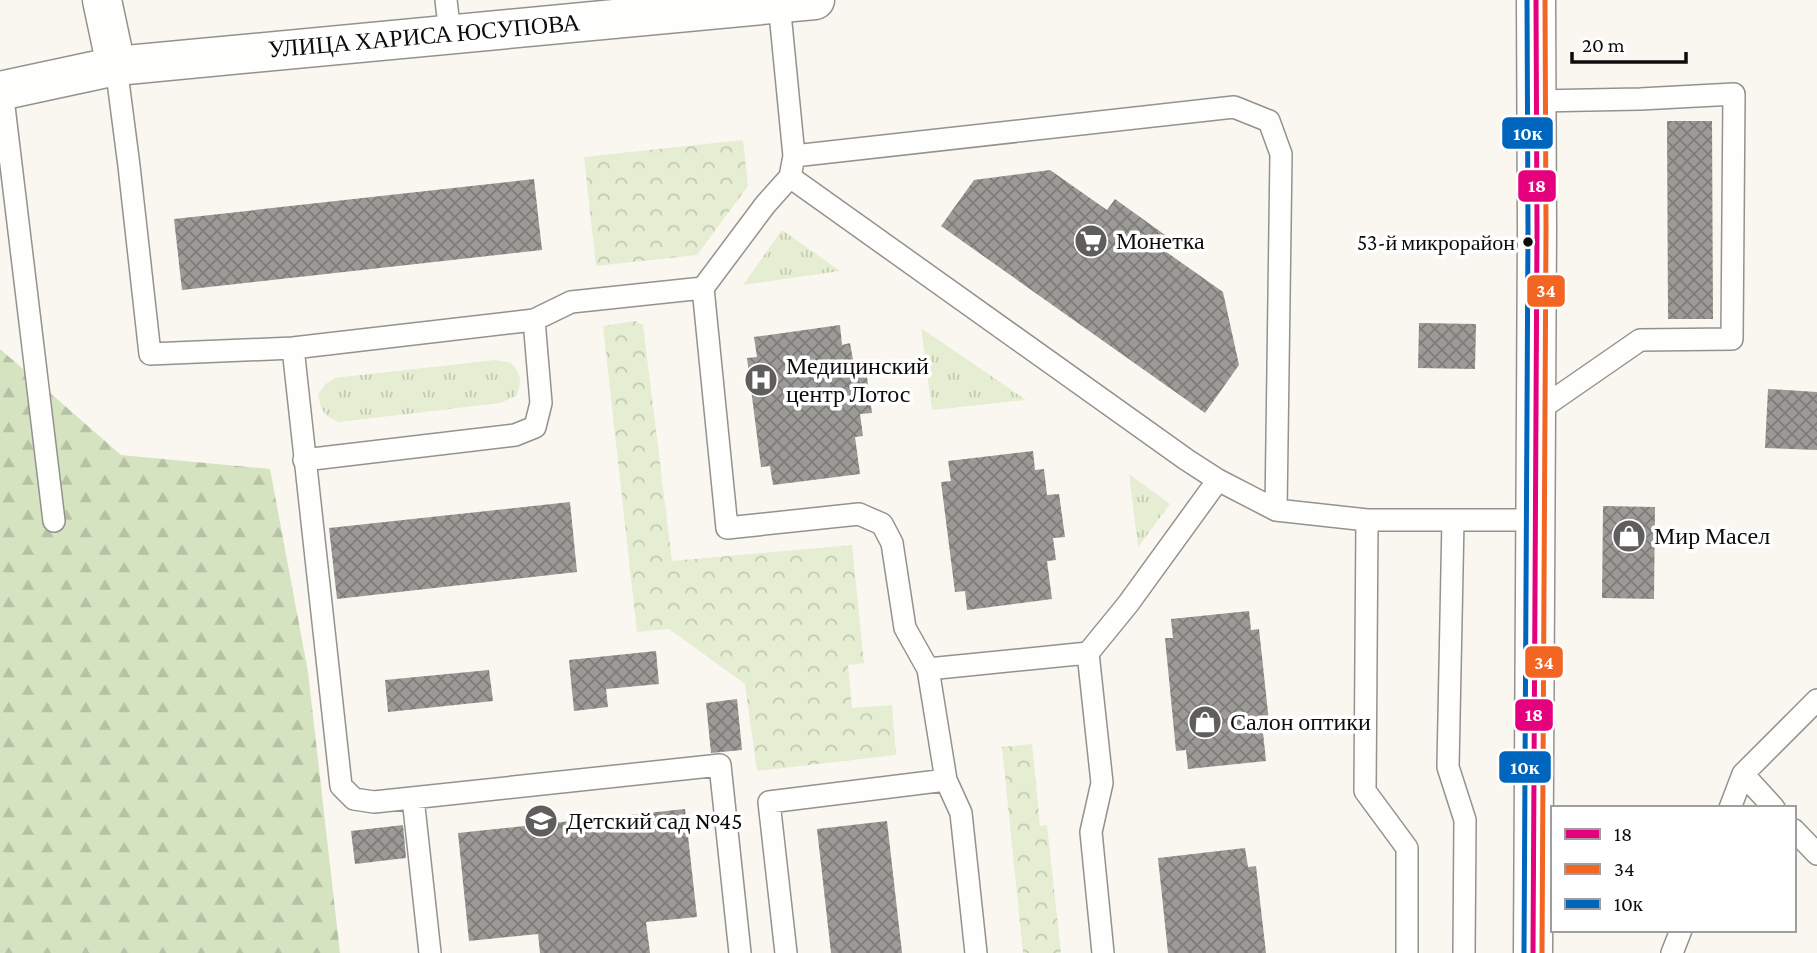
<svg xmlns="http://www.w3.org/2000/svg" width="1817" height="953" font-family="'Crimson Pro',serif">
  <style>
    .grass { fill: url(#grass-tufts) }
    .forest { fill: url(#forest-firs) }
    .park { fill: url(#park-crowns) }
    .building { fill: url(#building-cross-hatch) }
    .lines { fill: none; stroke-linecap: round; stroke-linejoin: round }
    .service-casing { stroke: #93928f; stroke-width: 24 }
    .minor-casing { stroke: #93928f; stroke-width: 41 }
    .tertiary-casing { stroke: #93928f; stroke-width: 41 }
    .service { stroke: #fefefd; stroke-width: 21 }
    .minor { stroke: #fefefd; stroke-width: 38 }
    .tertiary { stroke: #fefefd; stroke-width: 38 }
    .bus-1-casing { stroke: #fff; stroke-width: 10 }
    .bus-2-casing { stroke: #fff; stroke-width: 10 }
    .bus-3-casing { stroke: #fff; stroke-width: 10 }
    .bus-1 { stroke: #e5007d; stroke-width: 5 }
    .bus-2 { stroke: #f26522; stroke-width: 5 }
    .bus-3 { stroke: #0065bd; stroke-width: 5 }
    .bus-dot { fill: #0c0c0c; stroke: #fff; stroke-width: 2.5 }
    .labels { text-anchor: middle; stroke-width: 7; stroke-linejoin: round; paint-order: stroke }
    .bus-label { font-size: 22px; fill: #0c0c0c; stroke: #fff; text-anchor: end }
    .street-label { font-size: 24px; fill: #0c0c0c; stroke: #fff }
    .poi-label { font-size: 24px; fill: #0c0c0c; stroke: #fff; text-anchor: start }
    .line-badge { stroke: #fff; stroke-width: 2.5 }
    .badge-label { font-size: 19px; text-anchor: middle; font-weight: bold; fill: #fff }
  </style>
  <defs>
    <pattern id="grass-tufts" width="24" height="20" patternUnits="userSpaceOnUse" patternTransform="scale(1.75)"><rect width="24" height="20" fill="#e5edd2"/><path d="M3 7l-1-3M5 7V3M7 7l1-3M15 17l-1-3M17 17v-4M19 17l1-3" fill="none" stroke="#c3cab3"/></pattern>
    <pattern id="forest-firs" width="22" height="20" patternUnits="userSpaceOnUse" patternTransform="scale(1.75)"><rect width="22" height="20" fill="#d6e3c1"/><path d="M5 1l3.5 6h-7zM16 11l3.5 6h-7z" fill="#b6c2a5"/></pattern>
    <pattern id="park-crowns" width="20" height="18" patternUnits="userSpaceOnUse" patternTransform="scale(1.75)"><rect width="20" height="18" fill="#e5edd2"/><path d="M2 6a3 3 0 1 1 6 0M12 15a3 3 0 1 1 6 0" fill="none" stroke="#c3cab3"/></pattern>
    <pattern id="building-cross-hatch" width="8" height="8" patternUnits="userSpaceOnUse" patternTransform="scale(1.75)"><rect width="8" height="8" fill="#9c9a96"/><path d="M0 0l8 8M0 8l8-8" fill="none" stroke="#7e7c79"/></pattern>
  </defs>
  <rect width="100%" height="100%" fill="#faf7f0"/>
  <path class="grass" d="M 782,230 L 840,271 L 743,285 Z
    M 921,328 L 1026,400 L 932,410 Z
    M 495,360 L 511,363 C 522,376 522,380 516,396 L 500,403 L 339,422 C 323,416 321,410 318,394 L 326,384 L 334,378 Z
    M 1129,474 L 1170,504 L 1138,547 Z"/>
  <path class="forest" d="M 0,349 L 121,455 L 270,469 L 308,672 L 340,953 L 0,953 Z"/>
  <path class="park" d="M 743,140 L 748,186 L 697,255 L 596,266 L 584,157 Z
    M 635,321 L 643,325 L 672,561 L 852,545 L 864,663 L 848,665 L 852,708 L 892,705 L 896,755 L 757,771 L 745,684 L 669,629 L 637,632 L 603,326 Z
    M 1032,744 L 1040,826 L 1047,825 L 1061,953 L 1023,953 L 1002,747 Z"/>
  <path class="building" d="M 1667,121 L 1712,121 L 1713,319 L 1668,319 Z
    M 1050,170 L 1107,210 L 1115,199 L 1172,240 L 1165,251 L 1223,292 L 1239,365 L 1205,413 L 941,226 L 974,180 Z
    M 534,179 L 542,250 L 182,290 L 174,219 Z
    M 1419,323 L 1476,324 L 1475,369 L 1418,368 Z
    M 840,325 L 842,345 L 850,343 L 855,371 L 866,370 L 872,413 L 860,414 L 863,436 L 855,437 L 860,474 L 773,485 L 770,466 L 761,467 L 747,358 L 757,357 L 754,337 Z
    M 1768,389 L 1817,392 L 1817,450 L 1765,448 Z
    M 1033,451 L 1035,470 L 1044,469 L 1047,495 L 1059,494 L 1065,537 L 1053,538 L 1056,560 L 1047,561 L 1052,599 L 967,610 L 965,591 L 955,592 L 941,482 L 951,481 L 948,461 Z
    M 570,502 L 577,572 L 337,599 L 329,528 Z
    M 1603,506 L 1655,507 L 1654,599 L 1602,598 Z
    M 1249,611 L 1251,630 L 1259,629 L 1269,722 L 1262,723 L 1266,761 L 1188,769 L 1186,750 L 1176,751 L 1165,638 L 1173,638 L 1171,619 Z
    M 656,651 L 659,684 L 606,689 L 608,707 L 574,711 L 569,660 Z
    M 489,670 L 493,701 L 388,712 L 385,680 Z
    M 737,699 L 742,750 L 711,753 L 706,703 Z
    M 685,809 L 697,917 L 646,922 L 650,953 L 540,953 L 538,934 L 469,941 L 458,833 Z
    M 887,821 L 902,953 L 831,953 L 817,829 Z
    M 403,825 L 406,858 L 355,864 L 351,831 Z
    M 1245,848 L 1248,867 L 1256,866 L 1266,953 L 1168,953 L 1158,858 Z"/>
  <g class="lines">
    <defs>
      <path id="service" d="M 446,0 L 450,34
        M 116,66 L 129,166 L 150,354 L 293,348 L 534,320 L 571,302 L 703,288 L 765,205 L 790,177 L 794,156 L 779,3
        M 2,90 L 54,521
        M 794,156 L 1234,107 L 1269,121 L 1281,154 L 1276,510
        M 790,177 L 1187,460 L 1218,480 L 1276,510 L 1367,520 L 1535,520
        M 703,288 L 727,528 L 859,514 L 882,524 L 892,543 L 905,628 L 928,669 L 946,780 L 961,813 L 976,953
        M 293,348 L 341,786 L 354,799 L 374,802 L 720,765 L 740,953
        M 1536,412 L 1640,340 L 1732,339 L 1734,94 L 1640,99 L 1537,101
        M 304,460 L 515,435 L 535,427 L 541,403 L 534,320
        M 1367,520 L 1365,791 L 1407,848 L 1407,953
        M 1453,520 L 1448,767 L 1465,820 L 1464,953
        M 1088,653 L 1128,604 L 1218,480
        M 928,669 L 1088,653 L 1102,783 L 1091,832 L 1103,953
        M 1743,774 L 1774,808
        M 413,798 L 430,953
        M 1730,808 L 1743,774 L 1817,700
        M 1794,830 L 1817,854
        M 786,953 L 769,802 L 946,780
        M 1672,953 L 1681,930"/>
      <path id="minor" d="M 102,0 L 116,66
        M 0,91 L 116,66 L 815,0"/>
      <path id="tertiary" d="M 1533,953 L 1537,229 L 1536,0"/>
    </defs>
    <use href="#service" class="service-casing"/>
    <use href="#minor" class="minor-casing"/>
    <use href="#tertiary" class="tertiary-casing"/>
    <use href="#service" class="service"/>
    <use href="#minor" class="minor"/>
    <use href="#tertiary" class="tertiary"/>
    <defs>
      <path id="bus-1" d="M 1533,953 L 1537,229 L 1536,0"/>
      <path id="bus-2" d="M 1542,953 L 1546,229 L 1545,0"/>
      <path id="bus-3" d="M 1524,953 L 1528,229 L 1527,0"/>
    </defs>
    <use href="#bus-1" class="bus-1-casing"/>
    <use href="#bus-2" class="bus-2-casing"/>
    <use href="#bus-3" class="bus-3-casing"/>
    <use href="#bus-1" class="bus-1"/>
    <use href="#bus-2" class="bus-2"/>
    <use href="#bus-3" class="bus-3"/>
  </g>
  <defs>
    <symbol id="supermarket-disc" viewBox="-11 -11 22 22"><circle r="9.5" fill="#5f5e5c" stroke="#fff"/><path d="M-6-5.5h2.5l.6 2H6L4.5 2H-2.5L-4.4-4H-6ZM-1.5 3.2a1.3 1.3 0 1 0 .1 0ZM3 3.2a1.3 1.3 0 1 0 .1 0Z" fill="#fff"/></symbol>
    <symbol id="hospital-disc" viewBox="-11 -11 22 22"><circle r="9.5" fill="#5f5e5c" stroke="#fff"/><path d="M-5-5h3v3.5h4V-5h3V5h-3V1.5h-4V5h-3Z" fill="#fff"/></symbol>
    <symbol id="shop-disc" viewBox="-11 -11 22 22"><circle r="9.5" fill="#5f5e5c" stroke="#fff"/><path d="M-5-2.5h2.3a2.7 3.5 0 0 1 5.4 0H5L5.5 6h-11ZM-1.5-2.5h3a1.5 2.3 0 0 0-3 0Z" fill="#fff"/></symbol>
    <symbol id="school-disc" viewBox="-11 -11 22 22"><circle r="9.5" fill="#5f5e5c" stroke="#fff"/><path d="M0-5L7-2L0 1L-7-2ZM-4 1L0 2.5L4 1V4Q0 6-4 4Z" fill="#fff"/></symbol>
  </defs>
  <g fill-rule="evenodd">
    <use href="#supermarket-disc" x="1072" y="222" width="38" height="38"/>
    <use href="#hospital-disc" x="742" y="361" width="38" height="38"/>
    <use href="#shop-disc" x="1610" y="517" width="38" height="38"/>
    <use href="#shop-disc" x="1186" y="703" width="38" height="38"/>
    <use href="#school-disc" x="522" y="802" width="38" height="38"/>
  </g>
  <circle class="bus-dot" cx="1528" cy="242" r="6"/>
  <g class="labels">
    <g class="bus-label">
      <text x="1515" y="250">53-й микрорайон</text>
    </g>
    <g class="street-label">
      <text transform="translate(424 36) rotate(-5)" y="8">УЛИЦА ХАРИСА ЮСУПОВА</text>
    </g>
    <g class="poi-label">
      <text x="1116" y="249">Монетка</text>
      <text x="786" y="374">Медицинский<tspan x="786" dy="28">центр Лотос</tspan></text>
      <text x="1654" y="544">Мир Масел</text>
      <text x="1230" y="730">Салон оптики</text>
      <text x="566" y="829">Детский сад №45</text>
    </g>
  </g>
  <g class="line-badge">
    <rect x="1501" y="116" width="53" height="34" rx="7" fill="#0065bd"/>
    <rect x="1517" y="169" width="40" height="34" rx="7" fill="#e5007d"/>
    <rect x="1526" y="274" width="40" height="34" rx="7" fill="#f26522"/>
    <rect x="1524" y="645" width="40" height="34" rx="7" fill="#f26522"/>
    <rect x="1514" y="698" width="40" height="34" rx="7" fill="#e5007d"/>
    <rect x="1498" y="750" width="54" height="34" rx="7" fill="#0065bd"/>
  </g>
  <g class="badge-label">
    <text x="1528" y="140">10к</text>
    <text x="1537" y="192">18</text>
    <text x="1546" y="297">34</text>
    <text x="1544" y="669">34</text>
    <text x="1534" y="721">18</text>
    <text x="1525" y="774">10к</text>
  </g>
  <rect x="1551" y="806" width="245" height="126" fill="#ffffff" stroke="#9e9e9e" stroke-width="2"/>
  <rect x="1565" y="829" width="35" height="10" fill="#e5007d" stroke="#9e9e9e" stroke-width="2"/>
  <text x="1614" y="841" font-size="21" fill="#0c0c0c">18</text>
  <rect x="1565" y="864" width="35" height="10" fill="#f26522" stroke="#9e9e9e" stroke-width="2"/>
  <text x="1614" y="876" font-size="21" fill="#0c0c0c">34</text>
  <rect x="1565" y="899" width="35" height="10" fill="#0065bd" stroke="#9e9e9e" stroke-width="2"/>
  <text x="1614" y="911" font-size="21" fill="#0c0c0c">10к</text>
  <path d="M1572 52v10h114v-10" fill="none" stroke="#0c0c0c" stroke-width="3.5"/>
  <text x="1582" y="52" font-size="21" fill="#0c0c0c" stroke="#ffffff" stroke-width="5" paint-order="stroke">20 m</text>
</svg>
